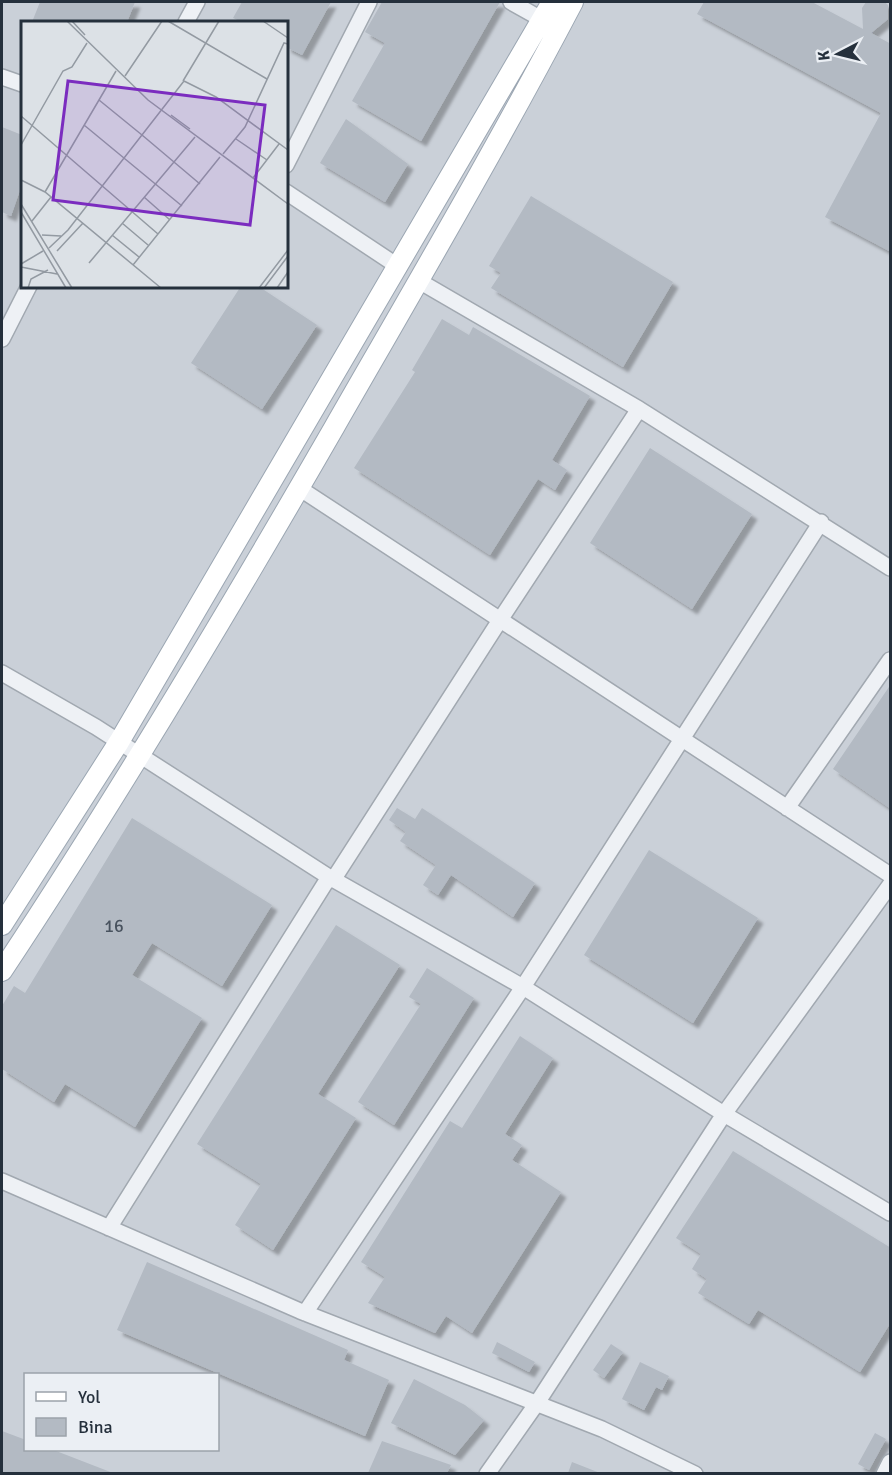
<svg xmlns="http://www.w3.org/2000/svg" width="892" height="1475" font-family="Signika,sans-serif">
  <style>
    .built { fill: #cad0d8; fill-rule: evenodd }
    .building { fill: #b3bac3; filter: url(#shadow) }
    .lines { fill: none; stroke-linecap: round; stroke-linejoin: round }
    .minor-casing { stroke: #a1a8b0; stroke-width: 18 }
    .major-casing { stroke: #9ba6b2; stroke-width: 22 }
    .minor { stroke: #eef1f5; stroke-width: 15 }
    .major { stroke: #fff; stroke-width: 20 }
    .labels { text-anchor: middle; stroke-width: 4.5; stroke-linejoin: round; paint-order: stroke }
    .number-label { font-size: 18px; fill: #48525e }
    .inset-road { fill: none; stroke: #939aa2; stroke-width: 1.5 }
    .view { fill: #7b2cbf; fill-opacity: 0.15; stroke: #7b2cbf; stroke-width: 3 }
    .inset-edge { fill: none; stroke: #25303c; stroke-width: 3 }
  </style>
  <defs>
    <filter id="shadow"><feDropShadow dx="5.5" dy="5.5" stdDeviation="1.5" flood-color="#0004"/></filter>
  </defs>
  <rect width="100%" height="100%" fill="#dce1e6"/>
  <path class="built" d="M 2,2 L 890,2 L 890,1473 L 2,1473 ZM 22,22 L 286,22 L 286,286 L 22,286 ZM 26,1374 L 218,1374 L 218,1450 L 26,1450 Z"/>
  <path class="building" d="M 40,2 L 135,2 L 127,22 L 32,22 Z
    M 242,2 L 331,2 L 302,55 L 286,47 L 286,22 L 242,22 L 233,18 Z
    M 382,2 L 500,2 L 421,141 L 352,101 L 385,43 L 365,32 Z
    M 704,2 L 812,2 L 863,29 L 862,8 L 866,2 L 885,2 L 888,5 L 888,19 L 871,33 L 891,44 L 891,252 L 825,217 L 881,113 L 697,14 Z
    M 346,119 L 408,164 L 385,202 L 320,163 Z
    M 2,127 L 22,135 L 22,184 L 11,216 L 2,212 Z
    M 531,196 L 673,282 L 623,367 L 491,288 L 501,273 L 489,266 Z
    M 241,286 L 258,286 L 317,325 L 262,409 L 191,363 Z
    M 442,319 L 469,335 L 473,327 L 590,396 L 552,460 L 567,470 L 555,490 L 538,479 L 490,555 L 354,468 L 415,372 L 412,370 Z
    M 650,448 L 752,514 L 692,609 L 590,543 Z
    M 891,684 L 891,809 L 833,769 Z
    M 397,808 L 415,819 L 422,808 L 535,883 L 513,917 L 451,875 L 438,895 L 423,885 L 436,865 L 400,841 L 406,832 L 389,820 Z
    M 132,818 L 272,905 L 222,986 L 152,943 L 132,975 L 202,1018 L 135,1127 L 65,1084 L 54,1102 L 2,1069 L 2,1006 L 14,986 L 25,993 Z
    M 649,850 L 758,918 L 693,1023 L 584,955 Z
    M 336,925 L 400,965 L 318,1094 L 356,1118 L 273,1250 L 235,1225 L 261,1184 L 197,1144 Z
    M 427,968 L 474,998 L 394,1125 L 358,1102 L 421,1004 L 409,997 Z
    M 520,1036 L 553,1058 L 505,1134 L 522,1145 L 512,1160 L 561,1192 L 472,1333 L 446,1316 L 435,1333 L 368,1303 L 385,1277 L 361,1262 L 450,1121 L 462,1128 Z
    M 733,1151 L 891,1248 L 891,1322 L 860,1372 L 758,1310 L 749,1324 L 698,1293 L 707,1279 L 692,1269 L 701,1254 L 676,1238 Z
    M 147,1262 L 348,1350 L 344,1360 L 389,1380 L 365,1436 L 117,1330 Z
    M 497,1342 L 535,1362 L 529,1372 L 492,1353 Z
    M 611,1344 L 623,1352 L 604,1378 L 593,1370 Z
    M 640,1362 L 669,1376 L 662,1390 L 656,1387 L 644,1410 L 622,1399 Z
    M 414,1379 L 465,1405 L 484,1420 L 455,1455 L 391,1423 Z
    M 2,1431 L 26,1440 L 26,1449 L 51,1449 L 113,1473 L 2,1473 Z
    M 875,1433 L 886,1439 L 869,1470 L 858,1464 Z
    M 382,1441 L 451,1465 L 447,1473 L 368,1473 Z
    M 572,1462 L 600,1473 L 568,1473 Z"/>
  <g class="lines">
    <defs>
      <path id="minor" d="M 511,2 L 543,20
        M 186,22 L 197,2
        M 2,77 L 22,84
        M 286,165 L 369,2
        M 286,192 L 399,267
        M 419,281 L 639,409 L 890,568
        M 2,339 L 29,286
        M 299,488 L 890,875
        M 2,673 L 96,727 L 329,877 L 523,987 L 724,1114 L 890,1213
        M 787,808 L 890,660
        M 333,880 L 500,620 L 639,409
        M 2,1181 L 300,1311 L 602,1429 L 695,1474
        M 109,1228 L 329,877
        M 305,1313 L 523,987 L 821,522
        M 487,1474 L 537,1403 L 724,1114 L 890,885
        M 884,1474 L 890,1462"/>
      <path id="major" d="M 2,925 L 119,742 L 552,2
        M 2,971 C 120,793 229,610 335,426 C 416,285 498,145 573,2"/>
    </defs>
    <use href="#minor" class="minor-casing"/>
    <use href="#major" class="major-casing"/>
    <use href="#minor" class="minor"/>
    <use href="#major" class="major"/>
  </g>
  <g class="labels">
    <g class="number-label">
      <text x="114" y="932">16</text>
    </g>
  </g>
  <g transform="translate(21 21)">
    <rect width="267" height="267" fill="#dce1e6"/>
    <path class="inset-road" d="M 46,0 L 127,79 L 267,183M 51,0 L 64,14M 147,0 L 246,58M 242,0 L 267,17M 104,55 L 141,0M 162,60 L 198,0M 78,79 L 121,114M 150,94 L 169,108M 0,95 L 137,213M 63,104 L 161,185M 121,114 L 179,163M 215,118 L 246,139M 0,124 L 42,50 L 51,46 L 66,22M 202,133 L 224,106 L 263,22 L 267,23M 232,157 L 258,123M 0,159 L 24,171 L 140,267M 24,171 L 95,50M 123,176 L 149,199M 0,183 L 51,267M 0,191 L 45,267M 11,200 L 30,176M 101,202 L 127,224M 21,214 L 40,215M 91,214 L 118,236M 28,227 L 47,209 L 163,60 L 195,76 L 267,129M 36,230 L 62,202M 68,242 L 174,116M 0,243 L 22,230M 112,244 L 199,136M 0,246 L 36,253M 7,267 L 10,258 L 27,249M 238,267 L 267,229M 243,267 L 267,235M 256,267 L 267,251"/>
    <path class="view" d="M 47,60 L 244,84 L 229,204 L 32,179 Z"/>
    <rect width="267" height="267" class="inset-edge"/>
  </g>
  <rect width="892" height="1475" fill="none" stroke="#25303c" stroke-width="6"/>
  <rect x="24" y="1373" width="195" height="78" fill="#ebeff4" stroke="#9ca3aa" stroke-width="1.5"/>
  <rect x="36" y="1392" width="30" height="9" fill="#ffffff" stroke="#9ca3aa" stroke-width="1.5"/>
  <text x="78" y="1403" font-size="18" fill="#25303c">Yol</text>
  <rect x="36" y="1418" width="30" height="18" fill="#b3bac3" stroke="#9ca3aa" stroke-width="1.5"/>
  <text x="78" y="1433" font-size="18" fill="#25303c">Bina</text>
  <g transform="translate(838 54) rotate(263)" stroke="#ebeff4" stroke-width="4.5" paint-order="stroke">
  <path d="M0-4.5L10 22L0 15L-10 22Z" fill="#25303c"/>
  <text y="-9" font-size="16" font-weight="bold" text-anchor="middle" fill="#25303c">K</text>
  </g>
</svg>
